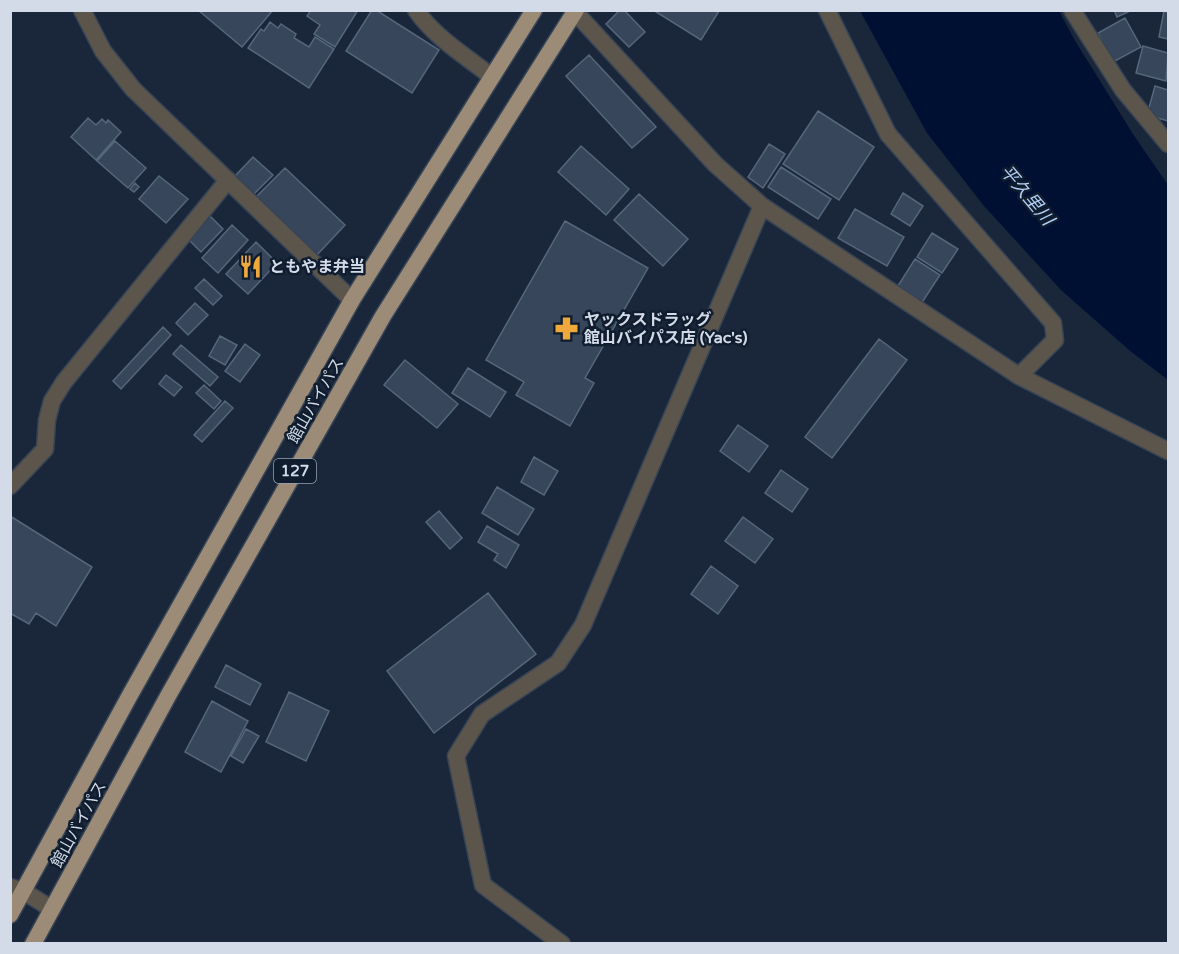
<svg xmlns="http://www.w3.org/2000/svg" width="1179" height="954" font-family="'Varela Round','Noto Sans JP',sans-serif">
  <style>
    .water { fill: #001033 }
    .building { fill: #37465a; stroke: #56667b; stroke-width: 1.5 }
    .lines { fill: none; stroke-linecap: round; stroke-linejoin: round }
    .minor-casing { stroke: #374456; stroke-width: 19 }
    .tertiary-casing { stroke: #374456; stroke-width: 19 }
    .trunk-casing { stroke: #374456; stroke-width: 19 }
    .minor { stroke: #5c554b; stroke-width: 16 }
    .tertiary { stroke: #5c554b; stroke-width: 16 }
    .trunk { stroke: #9c8b76; stroke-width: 16 }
    .labels { text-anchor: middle; stroke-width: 5; stroke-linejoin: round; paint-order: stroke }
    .shield { fill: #101d2f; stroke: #98a2b0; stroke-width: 1.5 }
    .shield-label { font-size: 15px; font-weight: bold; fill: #d2dbe7 }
    .poi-label { font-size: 16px; font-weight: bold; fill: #d2dbe7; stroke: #101d2f; text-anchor: start }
    .street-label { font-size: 16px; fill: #d2dbe7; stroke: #101d2f }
    .water-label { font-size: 18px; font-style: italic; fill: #b3cff7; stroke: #101d2f }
  </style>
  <rect width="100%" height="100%" fill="#1a273a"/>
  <path class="water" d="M 860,11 L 1059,11 L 1074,39 L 1133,134 L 1168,185 L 1168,380 L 1129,350 L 1061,290 L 984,206 L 927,133 Z"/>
  <path class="building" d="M 198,10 L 273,10 L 242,47 Z
    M 311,10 L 358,10 L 335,47 L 314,34 L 320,25 L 307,16 Z
    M 372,10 L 376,10 L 439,50 L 412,93 L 346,51 Z
    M 620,10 L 624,10 L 645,32 L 629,47 L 606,24 Z
    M 653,10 L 717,10 L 719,11 L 701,40 Z
    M 1114,10 L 1132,10 L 1117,17 Z
    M 1164,11 L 1168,12 L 1168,39 L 1159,37 Z
    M 1125,18 L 1141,47 L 1113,62 L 1098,33 Z
    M 270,22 L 278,28 L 281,24 L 296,34 L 294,38 L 309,47 L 315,37 L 334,49 L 309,88 L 248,48 L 261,29 L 264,31 Z
    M 1143,46 L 1168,53 L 1166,81 L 1136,73 Z
    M 589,55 L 656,127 L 632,148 L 566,76 Z
    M 1155,86 L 1168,90 L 1168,121 L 1147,115 Z
    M 818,111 L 874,147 L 839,200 L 783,164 Z
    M 88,118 L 96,125 L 102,119 L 106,123 L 108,120 L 121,132 L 96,160 L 71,137 Z
    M 115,141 L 146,168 L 128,188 L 97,161 Z
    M 769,144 L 785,154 L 763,188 L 748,177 Z
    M 581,146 L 629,189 L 606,215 L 558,172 Z
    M 253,157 L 273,175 L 253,195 L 234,177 Z
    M 781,167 L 831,199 L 818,219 L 768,187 Z
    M 285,168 L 345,225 L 316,256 L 255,198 Z
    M 159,176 L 188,199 L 166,223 L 139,199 Z
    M 135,183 L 139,187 L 134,192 L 130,189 Z
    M 903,193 L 923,206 L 910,226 L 891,214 Z
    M 639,194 L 688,239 L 663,266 L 614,220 Z
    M 855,209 L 904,237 L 887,266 L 838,238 Z
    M 209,215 L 223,229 L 201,252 L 187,238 Z
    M 565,221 L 648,268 L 585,378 L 594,383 L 570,426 L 516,395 L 524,382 L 486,360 Z
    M 232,225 L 248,240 L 218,273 L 202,258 Z
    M 932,233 L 958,249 L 942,273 L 917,257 Z
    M 256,242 L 277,263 L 248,294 L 226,274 Z
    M 915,259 L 940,275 L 921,304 L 896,289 Z
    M 204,279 L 222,296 L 213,305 L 195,288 Z
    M 195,303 L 208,315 L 188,335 L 176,323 Z
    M 163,327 L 171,335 L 121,389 L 113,381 Z
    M 220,336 L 237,345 L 225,365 L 209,356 Z
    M 879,339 L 907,360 L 832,458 L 805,437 Z
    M 245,344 L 260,355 L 240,382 L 225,371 Z
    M 181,345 L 218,377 L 210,386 L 173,354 Z
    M 405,360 L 458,404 L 437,428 L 384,385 Z
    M 468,368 L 506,392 L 490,417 L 452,393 Z
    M 166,375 L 182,387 L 174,396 L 159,384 Z
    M 204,385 L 221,401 L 214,409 L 196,393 Z
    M 225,401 L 233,408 L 202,442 L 194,435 Z
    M 738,425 L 768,446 L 749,472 L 720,451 Z
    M 534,457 L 558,471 L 544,495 L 521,482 Z
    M 781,470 L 808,489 L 792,512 L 765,493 Z
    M 497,487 L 534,509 L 518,535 L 482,513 Z
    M 439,511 L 462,538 L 450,549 L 426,522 Z
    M 10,516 L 92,567 L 56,626 L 36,613 L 29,624 L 10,613 Z
    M 743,517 L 773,539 L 755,563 L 725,541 Z
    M 487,526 L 519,545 L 506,568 L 494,560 L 498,554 L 478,542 Z
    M 711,566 L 738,586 L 718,614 L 691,594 Z
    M 488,593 L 536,654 L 434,733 L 387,671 Z
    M 226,665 L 261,684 L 250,705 L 215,687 Z
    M 289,692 L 329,711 L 306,761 L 266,742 Z
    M 212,701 L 248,721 L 221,772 L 185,752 Z
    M 246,729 L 259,736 L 243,763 L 231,756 Z"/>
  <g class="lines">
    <defs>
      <path id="minor" d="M 82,10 L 103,51 L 133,89 L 352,300
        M 416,10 C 435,38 466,56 492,77
        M 827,10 L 888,134 L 1053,323 L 1055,340 L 1019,376
        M 1072,10 L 1123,90 L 1168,144
        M 575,12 L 715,164 L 762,206 L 1019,376 L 1168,451
        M 10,486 L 45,449 L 47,420 L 52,401 L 64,382 L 228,180
        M 562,944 L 483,885 L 456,756 L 482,714 L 558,663 L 583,625 L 762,206"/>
      <path id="tertiary" d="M 10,887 L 23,891 L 52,909"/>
      <path id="trunk" d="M 10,915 L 130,695 L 352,300 L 534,10
        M 33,944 L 168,696 L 383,316 L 576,10"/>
    </defs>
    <use href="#minor" class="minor-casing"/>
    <use href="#tertiary" class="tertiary-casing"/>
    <use href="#trunk" class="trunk-casing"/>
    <use href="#minor" class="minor"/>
    <use href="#tertiary" class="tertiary"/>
    <use href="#trunk" class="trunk"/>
  </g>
  <defs>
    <symbol id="restaurant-bare" viewBox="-9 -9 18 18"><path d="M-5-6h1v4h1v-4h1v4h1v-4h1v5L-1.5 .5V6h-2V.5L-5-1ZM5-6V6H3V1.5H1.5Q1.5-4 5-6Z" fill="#eea83c" stroke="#101d2f" stroke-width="2.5" paint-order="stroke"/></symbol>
    <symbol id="pharmacy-bare" viewBox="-9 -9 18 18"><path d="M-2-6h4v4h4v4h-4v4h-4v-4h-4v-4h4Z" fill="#eea83c" stroke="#101d2f" stroke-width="2.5" paint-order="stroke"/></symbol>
  </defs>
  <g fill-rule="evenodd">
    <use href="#restaurant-bare" x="234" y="250" width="33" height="33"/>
    <use href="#pharmacy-bare" x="550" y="312" width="33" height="33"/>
  </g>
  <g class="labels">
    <rect class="shield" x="274" y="459" width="42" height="24" rx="4.5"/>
    <g class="shield-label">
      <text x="295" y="476">127</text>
    </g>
    <g class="poi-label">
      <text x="269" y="272">ともやま弁当</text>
      <text x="584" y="325">ヤックスドラッグ<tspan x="584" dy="18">館山バイパス店 (Yac's)</tspan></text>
    </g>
    <g class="street-label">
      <text transform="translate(315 400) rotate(-60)" y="6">館山バイパス</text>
      <text transform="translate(78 824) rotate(-61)" y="6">館山バイパス</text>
    </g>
    <g class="water-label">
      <text transform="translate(1027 195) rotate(50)" y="6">平久里川</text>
    </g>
  </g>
  <rect width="1179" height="954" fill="none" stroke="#d2dbe7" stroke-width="24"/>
</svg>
